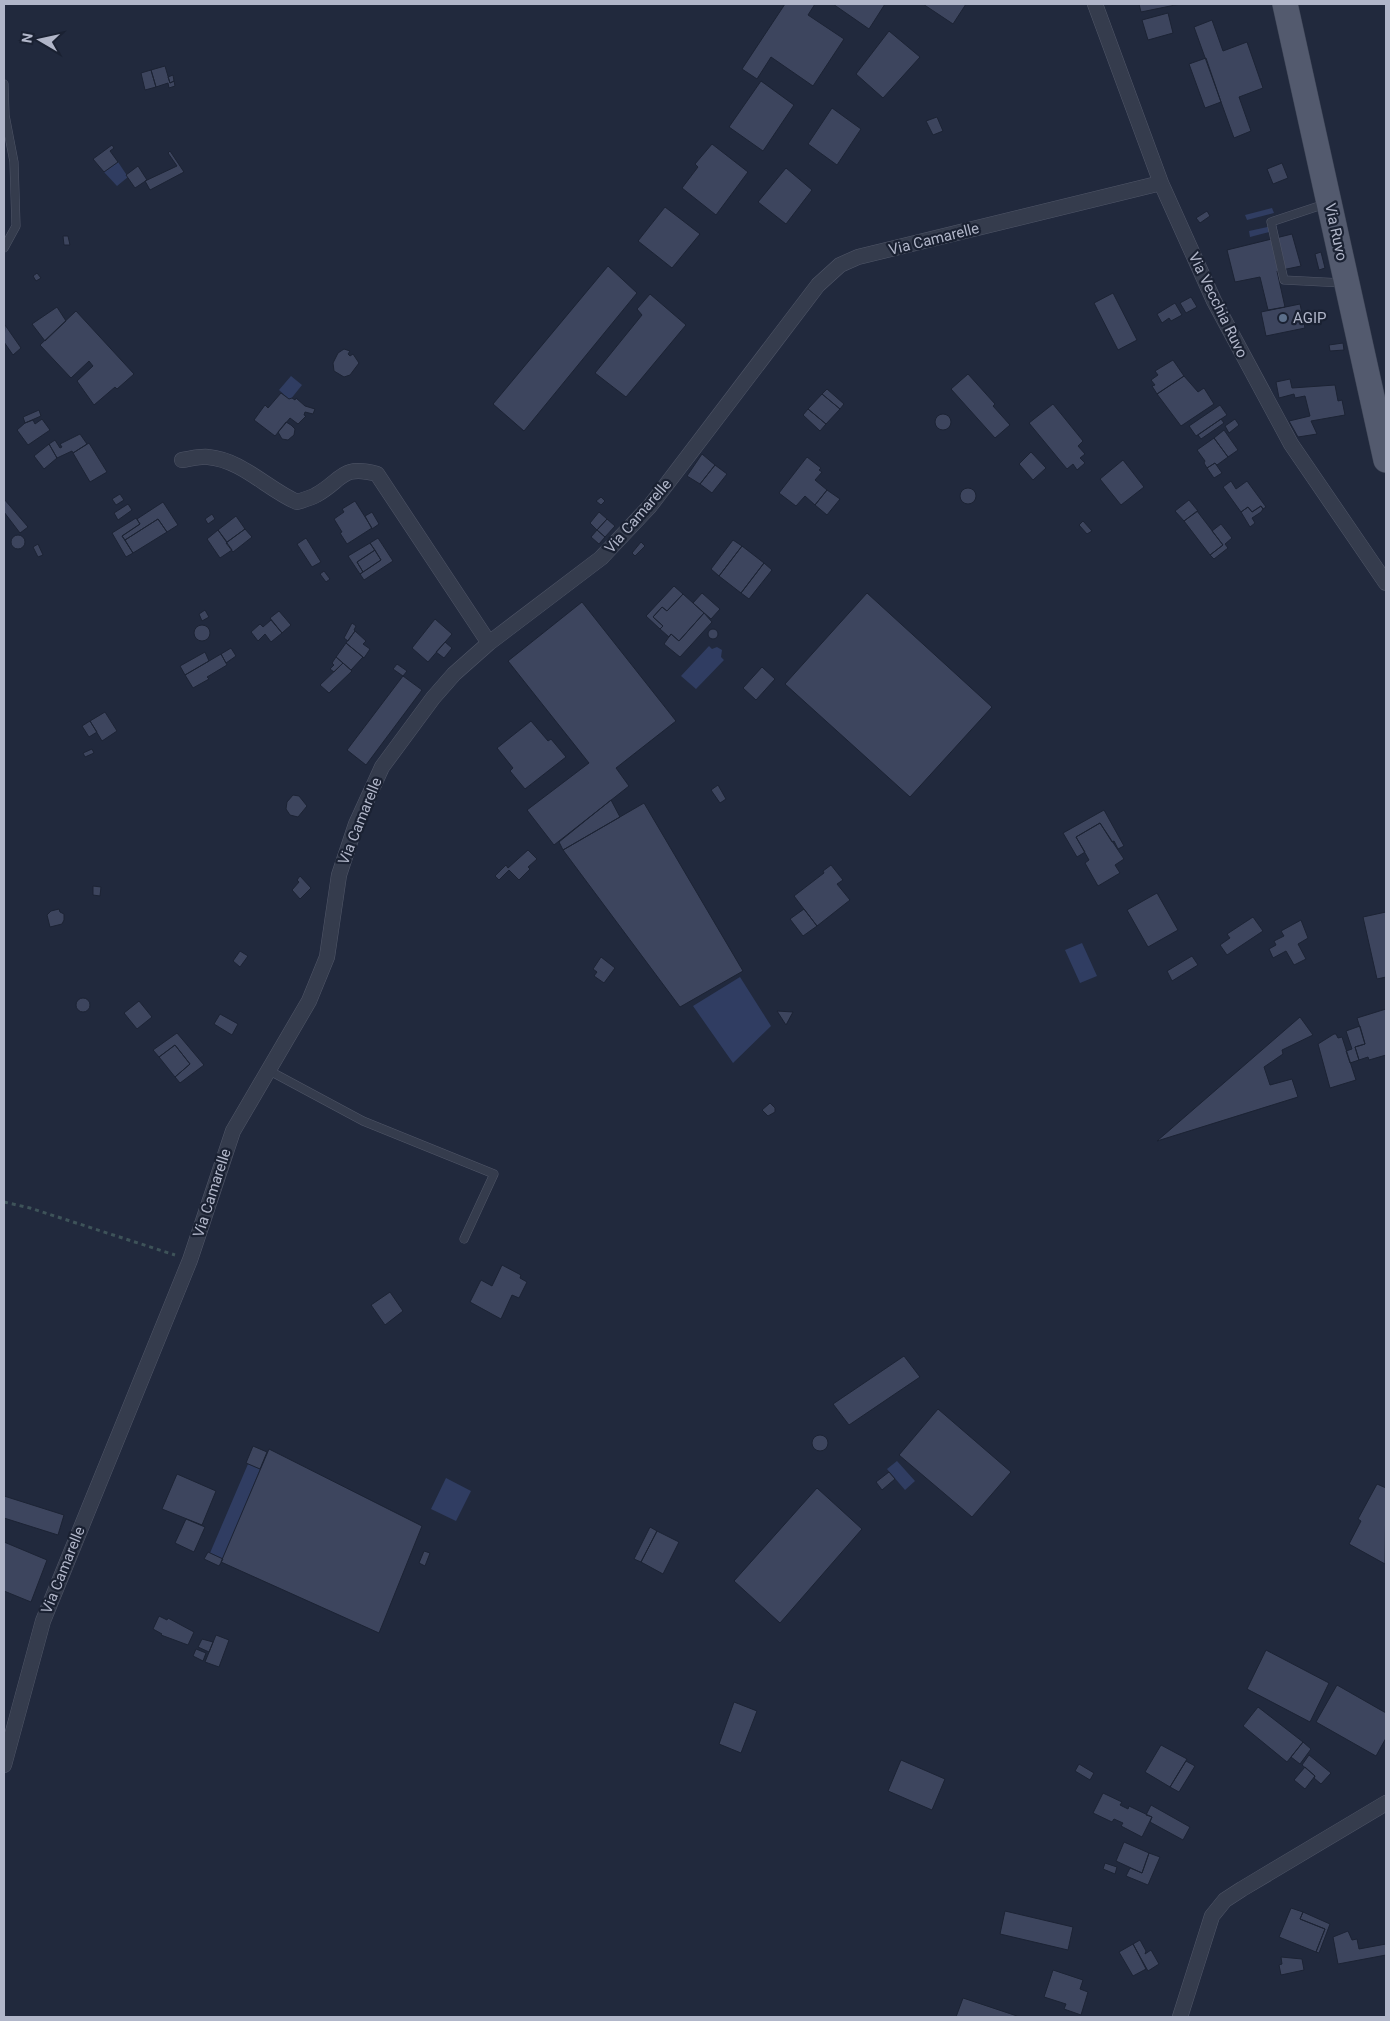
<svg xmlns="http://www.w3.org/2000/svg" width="1390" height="2021" font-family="Roboto,sans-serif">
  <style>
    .water { fill: #303d62 }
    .building { fill: #3d455e; stroke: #1c2334 }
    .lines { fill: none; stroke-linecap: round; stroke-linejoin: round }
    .lane-casing { stroke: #505668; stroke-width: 9 }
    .street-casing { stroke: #505668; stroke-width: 16 }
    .primary-casing { stroke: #3e4556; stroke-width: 26 }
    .path { stroke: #3e5359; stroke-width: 3; stroke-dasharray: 4 4; stroke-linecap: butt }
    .lane { stroke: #353c4d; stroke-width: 8 }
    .street { stroke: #353c4d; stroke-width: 15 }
    .primary { stroke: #535a6e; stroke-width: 25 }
    .service-dot { fill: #5c6f8a; stroke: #1a2132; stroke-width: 2 }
    .labels { text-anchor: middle; stroke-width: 4.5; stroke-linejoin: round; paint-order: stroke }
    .street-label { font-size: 15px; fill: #b1b6c9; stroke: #1a2132 }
    .poi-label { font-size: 15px; fill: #b1b6c9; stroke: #1a2132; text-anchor: start }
  </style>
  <rect width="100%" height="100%" fill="#21293d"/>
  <path class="water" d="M 118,162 L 128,177 L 117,186 L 104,172 Z
    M 1272,208 L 1274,213 L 1247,220 L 1245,215 Z
    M 1276,225 L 1277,230 L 1250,237 L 1249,231 Z
    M 291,376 L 302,385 L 290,400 L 279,390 Z
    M 709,646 L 712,649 L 717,647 L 722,650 L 721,657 L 724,660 L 696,689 L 681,676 Z
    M 1082,943 L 1097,976 L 1080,983 L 1065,950 Z
    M 740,977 L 771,1026 L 733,1063 L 693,1006 Z
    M 897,1461 L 915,1481 L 905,1490 L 887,1469 Z
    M 248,1464 L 260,1469 L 223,1559 L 210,1553 Z
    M 446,1478 L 471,1491 L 456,1521 L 431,1509 Z"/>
  <path class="building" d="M 785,4 L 815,4 L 808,15 L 844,39 L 813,86 L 771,57 L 757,79 L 742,69 Z
    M 833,4 L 885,4 L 869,29 Z
    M 923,4 L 966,4 L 953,24 Z
    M 1139,4 L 1180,4 L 1141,12 Z
    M 1168,13 L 1173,33 L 1148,40 L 1142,20 Z
    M 1212,20 L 1223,51 L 1247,42 L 1263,88 L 1239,97 L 1251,131 L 1234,138 L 1194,27 Z
    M 889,31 L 920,57 L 883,98 L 856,74 Z
    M 1206,58 L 1221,102 L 1205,108 L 1189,64 Z
    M 165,66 L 170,83 L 174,81 L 175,86 L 169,88 L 168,83 L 156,87 L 151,70 Z
    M 151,70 L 156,87 L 145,90 L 141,73 Z
    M 173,75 L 174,81 L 170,83 L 168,77 Z
    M 761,81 L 794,105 L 763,151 L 729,127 Z
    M 832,108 L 861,129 L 837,165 L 808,144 Z
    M 937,117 L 943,131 L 933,135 L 926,121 Z
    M 712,144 L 748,172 L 716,215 L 682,188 L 698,167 L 695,164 Z
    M 112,145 L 114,148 L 110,151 L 118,162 L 104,172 L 93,159 Z
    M 170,151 L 184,172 L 150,190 L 145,181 L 177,166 L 168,153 Z
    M 1282,163 L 1288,178 L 1273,184 L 1267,169 Z
    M 138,166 L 147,180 L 135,188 L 126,175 Z
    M 786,168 L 812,190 L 786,224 L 758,202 Z
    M 665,207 L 700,234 L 672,268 L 638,241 Z
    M 1207,211 L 1210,216 L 1200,223 L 1196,218 Z
    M 1292,234 L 1301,266 L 1277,271 L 1285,307 L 1268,310 L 1260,277 L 1235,282 L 1227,250 Z
    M 63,236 L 68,236 L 70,245 L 64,245 Z
    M 1321,252 L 1325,268 L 1319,270 L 1315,254 Z
    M 608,266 L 637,293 L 524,431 L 493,404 Z
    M 37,273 L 41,278 L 36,281 L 33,276 Z
    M 1113,293 L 1137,340 L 1118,350 L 1094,303 Z
    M 650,294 L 686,325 L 626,397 L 595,373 L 642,315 L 637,309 Z
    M 1191,297 L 1197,307 L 1186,313 L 1180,303 Z
    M 1175,303 L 1182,315 L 1171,321 L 1169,318 L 1162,323 L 1157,314 Z
    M 1300,304 L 1305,328 L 1266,336 L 1261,312 Z
    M 57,307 L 66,321 L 45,341 L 32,324 Z
    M 76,311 L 134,374 L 117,389 L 115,387 L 94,405 L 77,381 L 93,366 L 89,361 L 71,378 L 40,345 Z
    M 5,325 L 21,348 L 13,355 L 4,342 Z
    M 1343,343 L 1344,350 L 1330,351 L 1329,345 Z
    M 344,349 L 350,351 L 348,354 L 350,356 L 353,354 L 359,363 L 350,375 L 344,377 L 334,371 L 333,363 L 338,353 Z
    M 1173,360 L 1184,376 L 1157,394 L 1152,386 L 1155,385 L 1151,380 L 1158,375 L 1155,371 Z
    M 968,374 L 995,404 L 993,406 L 1010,425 L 995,438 L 951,389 Z
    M 1184,376 L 1198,392 L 1204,388 L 1214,404 L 1181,426 L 1157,394 Z
    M 1290,379 L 1292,388 L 1335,385 L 1338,401 L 1342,400 L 1345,415 L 1311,421 L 1317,434 L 1298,437 L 1289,421 L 1310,416 L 1305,396 L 1295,398 L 1294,394 L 1279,398 L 1276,382 Z
    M 827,389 L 844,404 L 840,409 L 822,394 Z
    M 281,393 L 289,399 L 292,398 L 295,400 L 296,398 L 305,406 L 315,409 L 313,414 L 305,412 L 304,415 L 306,416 L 298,424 L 290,418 L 275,436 L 254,420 L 265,405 L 268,408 Z
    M 822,394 L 840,409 L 826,424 L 808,409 Z
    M 1053,404 L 1083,441 L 1078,446 L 1085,454 L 1080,458 L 1085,463 L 1077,470 L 1073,464 L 1067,469 L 1029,423 Z
    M 1220,405 L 1227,415 L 1196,436 L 1189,426 Z
    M 808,409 L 826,424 L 820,431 L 803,415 Z
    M 39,410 L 41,416 L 25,423 L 23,417 Z
    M935 422a8 8 0 1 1 16 0a8 8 0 1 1-16 0Z
    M 42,419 L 50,430 L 28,445 L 17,430 L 25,423 L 33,420 L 35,424 Z
    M 1221,419 L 1224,423 L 1201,439 L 1198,435 Z
    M 1235,419 L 1239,425 L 1229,433 L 1225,426 Z
    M 286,422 L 291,425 L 295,429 L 294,435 L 288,440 L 282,439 L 278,432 Z
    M 1224,430 L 1238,450 L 1228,457 L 1214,438 Z
    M 80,434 L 87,444 L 73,453 L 72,451 L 57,458 L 49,444 L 55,440 L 60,448 L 62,447 L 60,444 Z
    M 1214,438 L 1228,457 L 1217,465 L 1215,463 L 1207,468 L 1204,463 L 1205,461 L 1197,450 Z
    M 89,443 L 107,472 L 90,482 L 73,453 Z
    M 49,444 L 57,458 L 44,469 L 34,456 Z
    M 1031,452 L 1046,468 L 1033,480 L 1019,464 Z
    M 702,454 L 715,465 L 700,484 L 687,476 Z
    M 807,457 L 821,468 L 819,470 L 822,472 L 815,480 L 827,490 L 815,505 L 805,496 L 796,506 L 779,493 Z
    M 1123,460 L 1144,487 L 1121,505 L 1100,479 Z
    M 1215,463 L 1222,473 L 1214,478 L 1207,468 Z
    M 715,465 L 727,474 L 712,493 L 700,484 Z
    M 1231,481 L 1236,489 L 1247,481 L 1266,507 L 1263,509 L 1261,506 L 1252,512 L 1248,507 L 1241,512 L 1223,487 Z
    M960 496a8 8 0 1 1 16 0a8 8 0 1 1-16 0Z
    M 827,490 L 840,499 L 827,515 L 815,505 Z
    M 120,494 L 124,500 L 116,505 L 112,499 Z
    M 601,497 L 605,501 L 601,505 L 596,501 Z
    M 4,499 L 28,527 L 20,533 L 4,512 Z
    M 1189,500 L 1198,511 L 1184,521 L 1175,511 Z
    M 355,501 L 372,528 L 347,544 L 340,533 L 342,532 L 334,519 L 344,512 L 342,509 Z
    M 163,502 L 178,525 L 167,532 L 158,519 L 125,540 L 122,536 L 140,524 L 137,519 Z
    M 128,504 L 132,510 L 118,520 L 114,513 Z
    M 1261,506 L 1263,509 L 1261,512 L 1252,518 L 1255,523 L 1250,527 L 1241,512 L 1248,507 L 1252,512 Z
    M 1197,511 L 1223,545 L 1210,555 L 1184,521 Z
    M 372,512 L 379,524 L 372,529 L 365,516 Z
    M 599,512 L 607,519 L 597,530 L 590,523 Z
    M 212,514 L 215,519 L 208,524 L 205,519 Z
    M 236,516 L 245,529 L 227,542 L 218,530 Z
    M 136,518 L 140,524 L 122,536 L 133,553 L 126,557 L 112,533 Z
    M 158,519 L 167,532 L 133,553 L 125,540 Z
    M 607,519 L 615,526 L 605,537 L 597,530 Z
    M 1083,521 L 1092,531 L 1087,534 L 1079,525 Z
    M 1221,524 L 1232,538 L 1225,544 L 1228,548 L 1214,559 L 1210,555 L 1223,545 L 1212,531 Z
    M 245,529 L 252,537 L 233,552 L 226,543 Z
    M 218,530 L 232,550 L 220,558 L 207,539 Z
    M 597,530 L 605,537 L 599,544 L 591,537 Z
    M11 542a7 7 0 1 1 14 0a7 7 0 1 1-14 0Z
    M 306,538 L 321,562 L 312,567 L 297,544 Z
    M 378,538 L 393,561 L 364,580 L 360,574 L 381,560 L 370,543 Z
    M 733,540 L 742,546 L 719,576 L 711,569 Z
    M 641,542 L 645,546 L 635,556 L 632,553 Z
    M 370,543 L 375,550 L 357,562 L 363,572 L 360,574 L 348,556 Z
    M 38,544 L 43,555 L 38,557 L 33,547 Z
    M 742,546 L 764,563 L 741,593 L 719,576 Z
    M 375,550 L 381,560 L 363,572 L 357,562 Z
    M 764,563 L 772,570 L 749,599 L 741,593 Z
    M 324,571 L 330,579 L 326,582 L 320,574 Z
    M 674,586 L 683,594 L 667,611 L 662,607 L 653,617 L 663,626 L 660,629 L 646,616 Z
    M 702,593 L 720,609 L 711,619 L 693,603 Z
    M 867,593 L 992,707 L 910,797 L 785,684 Z
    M 683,594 L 704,613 L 679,641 L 671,634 L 669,637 L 660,629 L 663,626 L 653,617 L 662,607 L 667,611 Z
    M 582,602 L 676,721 L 616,768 L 629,786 L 554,845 L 527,810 L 589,763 L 508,661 Z
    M 205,610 L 209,617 L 202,621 L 199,614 Z
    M 279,611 L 291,625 L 282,633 L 270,618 Z
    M 704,613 L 712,622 L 680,657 L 664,644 L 671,634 L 679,641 Z
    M 435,619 L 452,634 L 428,662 L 412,648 Z
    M 271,620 L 282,633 L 271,642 L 265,634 L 258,641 L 251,632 L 260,624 L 263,627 Z
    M 352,623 L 356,626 L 354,630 L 355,631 L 348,641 L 344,638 Z
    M194 633a8 8 0 1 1 16 0a8 8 0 1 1-16 0Z
    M708 634a5 5 0 1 1 10 0a5 5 0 1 1-10 0Z
    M 355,631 L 366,641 L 363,644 L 370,649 L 364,658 L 346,643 Z
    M 445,642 L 452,648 L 444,658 L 436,652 Z
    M 346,643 L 363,657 L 351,670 L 336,657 Z
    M 231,648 L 236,656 L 226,663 L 221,654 Z
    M 205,652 L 209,661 L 185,675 L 180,666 Z
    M 221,654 L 227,665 L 207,677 L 209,679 L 193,688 L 185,675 Z
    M 336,657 L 343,663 L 334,672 L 330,669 L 334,665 L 332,663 Z
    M 343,663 L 352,671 L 329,693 L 320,685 Z
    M 397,664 L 407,671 L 403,676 L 393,669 Z
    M 762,667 L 775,679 L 756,700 L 743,688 Z
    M 403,676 L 422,690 L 366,765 L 347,750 Z
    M 105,712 L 117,731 L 102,741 L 90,721 Z
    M 90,721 L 97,732 L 89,737 L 82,726 Z
    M 531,721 L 548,741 L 551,739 L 566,757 L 525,789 L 510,771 L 513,768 L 497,748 Z
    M 92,749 L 94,753 L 85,757 L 83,753 Z
    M 718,785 L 726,799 L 720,803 L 711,790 Z
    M 293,795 L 299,796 L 307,806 L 298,817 L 290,815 L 286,809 L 287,802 Z
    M 611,800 L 620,817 L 563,850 L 559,842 Z
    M 644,803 L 743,971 L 680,1007 L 563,850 Z
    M 1104,810 L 1124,846 L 1118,849 L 1114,841 L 1112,842 L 1100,823 L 1076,837 L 1085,852 L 1077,857 L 1063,833 Z
    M 1100,823 L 1124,859 L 1115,865 L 1120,873 L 1098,886 L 1085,863 L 1089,860 L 1076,837 Z
    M 528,850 L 537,859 L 528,867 L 530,869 L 519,880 L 509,870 L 499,880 L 495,876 L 506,865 L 508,868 Z
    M 831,865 L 843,880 L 837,884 L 850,900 L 817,926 L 794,896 L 824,873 L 823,871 Z
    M 300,876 L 311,888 L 300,899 L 292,890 L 299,882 L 297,880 Z
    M 93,886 L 101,887 L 100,896 L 93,895 Z
    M 1157,893 L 1178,930 L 1148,947 L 1127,910 Z
    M 59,909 L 60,912 L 64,914 L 64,920 L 62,924 L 50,927 L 47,915 L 51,911 Z
    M 804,909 L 817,926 L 803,936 L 790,919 Z
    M 1386,912 L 1386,977 L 1377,979 L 1363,917 Z
    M 1253,917 L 1263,931 L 1227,955 L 1220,945 L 1230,938 L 1227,934 Z
    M 1301,920 L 1308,938 L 1298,944 L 1306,959 L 1294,965 L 1286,951 L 1273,958 L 1269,949 L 1276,945 L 1274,941 L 1284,936 L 1281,931 Z
    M 240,951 L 248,956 L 240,967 L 233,961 Z
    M 1192,956 L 1198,965 L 1172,981 L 1167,971 Z
    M 601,957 L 615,968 L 604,983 L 594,976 L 597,972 L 593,969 Z
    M76 1005a7 7 0 1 1 14 0a7 7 0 1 1-14 0Z
    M 139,1001 L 152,1017 L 137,1029 L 124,1013 Z
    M 1386,1009 L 1386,1055 L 1369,1060 L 1368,1057 L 1359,1060 L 1355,1047 L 1365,1044 L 1357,1018 Z
    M 777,1011 L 793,1012 L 786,1025 Z
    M 220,1014 L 238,1024 L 232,1035 L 214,1024 Z
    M 1300,1017 L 1313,1035 L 1282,1050 L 1283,1054 L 1264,1067 L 1270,1085 L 1292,1079 L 1298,1097 L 1157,1141 Z
    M 1360,1026 L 1365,1044 L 1355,1047 L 1359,1060 L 1350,1063 L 1346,1051 L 1352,1049 L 1346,1031 Z
    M 177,1033 L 204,1065 L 180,1083 L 175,1077 L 190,1064 L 175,1045 L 159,1057 L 153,1050 Z
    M 1334,1034 L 1336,1034 L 1338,1038 L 1342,1037 L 1356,1080 L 1330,1088 L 1318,1044 Z
    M 175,1045 L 190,1064 L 175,1077 L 159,1057 Z
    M 770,1103 L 775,1108 L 775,1112 L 768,1116 L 762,1110 Z
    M 502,1265 L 521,1275 L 520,1278 L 527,1282 L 519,1298 L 512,1295 L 501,1319 L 470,1302 L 481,1280 L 492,1286 Z
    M 390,1292 L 403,1311 L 385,1325 L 371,1305 Z
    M 904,1356 L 920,1377 L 849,1425 L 833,1404 Z
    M 938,1409 L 1011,1472 L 972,1517 L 899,1455 Z
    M812 1443a8 8 0 1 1 16 0a8 8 0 1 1-16 0Z
    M 253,1446 L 267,1452 L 260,1469 L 246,1463 Z
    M 269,1449 L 422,1526 L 379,1633 L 221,1562 Z
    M 889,1472 L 895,1479 L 882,1490 L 876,1482 Z
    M 177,1474 L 216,1491 L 202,1525 L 162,1509 Z
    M 1377,1484 L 1386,1488 L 1385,1564 L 1349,1544 L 1361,1521 L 1358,1519 Z
    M 817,1488 L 862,1529 L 780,1623 L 734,1581 Z
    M 4,1496 L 64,1515 L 58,1535 L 4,1518 Z
    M 186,1519 L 205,1527 L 194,1552 L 175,1543 Z
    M 650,1527 L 657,1531 L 641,1562 L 634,1559 Z
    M 657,1531 L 679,1542 L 663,1574 L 641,1562 Z
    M 4,1542 L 47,1560 L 31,1602 L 4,1591 Z
    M 424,1551 L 430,1553 L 425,1566 L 419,1563 Z
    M 208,1552 L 223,1559 L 219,1566 L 204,1559 Z
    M 159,1616 L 167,1620 L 168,1618 L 194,1632 L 188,1645 L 161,1635 L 162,1634 L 153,1629 Z
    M 216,1635 L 229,1640 L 219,1667 L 205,1662 Z
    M 202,1639 L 213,1642 L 209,1652 L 198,1647 Z
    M 196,1649 L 206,1653 L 203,1661 L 193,1656 Z
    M 1266,1650 L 1329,1683 L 1310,1722 L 1247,1689 Z
    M 1337,1685 L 1386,1713 L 1386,1738 L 1376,1756 L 1316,1722 Z
    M 734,1702 L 757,1711 L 741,1753 L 719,1744 Z
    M 1258,1707 L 1303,1742 L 1287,1762 L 1243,1726 Z
    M 1303,1742 L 1311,1749 L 1300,1764 L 1291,1757 Z
    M 1161,1745 L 1187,1759 L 1170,1787 L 1145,1772 Z
    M 1309,1755 L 1331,1773 L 1321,1784 L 1314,1778 L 1315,1776 L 1302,1765 Z
    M 901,1760 L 945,1779 L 932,1810 L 888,1791 Z
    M 1186,1761 L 1195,1766 L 1179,1792 L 1170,1787 Z
    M 1079,1764 L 1094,1773 L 1090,1780 L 1075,1771 Z
    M 1305,1767 L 1315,1776 L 1305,1789 L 1294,1780 Z
    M 1103,1793 L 1122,1802 L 1120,1805 L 1128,1809 L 1129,1806 L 1152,1817 L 1142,1837 L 1121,1826 L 1123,1823 L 1114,1819 L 1112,1822 L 1093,1813 Z
    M 1151,1805 L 1190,1827 L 1183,1840 L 1150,1822 L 1152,1817 L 1146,1815 Z
    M 1124,1842 L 1149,1853 L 1142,1873 L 1116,1861 Z
    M 1149,1853 L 1160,1857 L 1148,1885 L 1126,1876 L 1130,1868 L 1142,1873 Z
    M 1105,1863 L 1117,1867 L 1115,1874 L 1103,1869 Z
    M 1291,1908 L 1303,1912 L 1300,1919 L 1325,1929 L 1316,1952 L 1279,1937 Z
    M 1005,1911 L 1073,1927 L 1068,1950 L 1000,1934 Z
    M 1303,1912 L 1330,1924 L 1319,1953 L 1316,1952 L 1325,1929 L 1300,1919 Z
    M 1348,1931 L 1352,1940 L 1357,1939 L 1359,1949 L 1386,1944 L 1386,1955 L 1338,1964 L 1333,1937 Z
    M 1140,1940 L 1146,1951 L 1145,1954 L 1151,1950 L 1159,1964 L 1148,1971 L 1133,1944 Z
    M 1133,1944 L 1146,1969 L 1133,1976 L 1119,1952 Z
    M 1281,1957 L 1302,1959 L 1304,1970 L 1281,1975 L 1279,1965 L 1282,1964 Z
    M 1053,1970 L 1083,1980 L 1080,1989 L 1088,1992 L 1081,2015 L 1064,2009 L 1066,2004 L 1044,1997 Z
    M 963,1998 L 1017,2016 L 1016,2017 L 956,2017 Z"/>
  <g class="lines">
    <defs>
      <path id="lane" d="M 4,84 L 5,115 L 14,162 L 16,226 L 4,248
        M 1325,204 L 1271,222 L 1284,280 L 1343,283
        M 268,1070 L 363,1121 L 494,1174 L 464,1239"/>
      <path id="street" d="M 1095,4 L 1161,183 L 1214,301 L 1291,444 L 1386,583
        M 182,460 C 190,459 200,456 208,457 C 242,460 267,489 297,502 C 303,500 311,498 316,495 C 343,480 341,464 377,474 L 489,643
        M 4,1765 L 43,1621 L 190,1260 L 233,1131 L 309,1001 L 327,957 L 339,875 L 356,824 L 382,767 L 433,698 L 454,674 L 489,643 L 601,558 L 650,506 L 818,285 L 840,265 L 858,257 L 1161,183
        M 1180,2017 L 1212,1916 L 1225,1900 L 1242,1889 L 1386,1803"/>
      <path id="primary" d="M 1285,4 L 1386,460"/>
    </defs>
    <use href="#lane" class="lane-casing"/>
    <use href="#street" class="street-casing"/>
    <use href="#primary" class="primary-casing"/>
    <path class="path" d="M 4,1202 L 30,1208 L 175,1255"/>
    <use href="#lane" class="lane"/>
    <use href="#street" class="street"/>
    <use href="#primary" class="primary"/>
  </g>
  <circle class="service-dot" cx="1283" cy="318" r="5"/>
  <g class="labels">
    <g class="street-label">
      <text transform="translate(1336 232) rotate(78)" y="5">Via Ruvo</text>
      <text transform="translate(934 239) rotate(-14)" y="5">Via Camarelle</text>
      <text transform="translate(1218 305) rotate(64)" y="5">Via Vecchia Ruvo</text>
      <text transform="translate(638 516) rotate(-49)" y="5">Via Camarelle</text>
      <text transform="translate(360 821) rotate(-68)" y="5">Via Camarelle</text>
      <text transform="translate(212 1193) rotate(-72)" y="5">Via Camarelle</text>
      <text transform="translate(63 1570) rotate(-68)" y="5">Via Camarelle</text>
    </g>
    <g class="poi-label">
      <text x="1293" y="323">AGIP</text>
    </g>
  </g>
  <rect width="1390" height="2021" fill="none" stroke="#b1b6c9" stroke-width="10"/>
  <g transform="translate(40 40) rotate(279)" stroke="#1a2132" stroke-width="4" paint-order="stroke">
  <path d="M0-4L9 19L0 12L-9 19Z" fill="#b1b6c9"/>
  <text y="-8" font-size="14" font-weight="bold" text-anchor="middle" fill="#b1b6c9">N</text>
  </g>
</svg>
